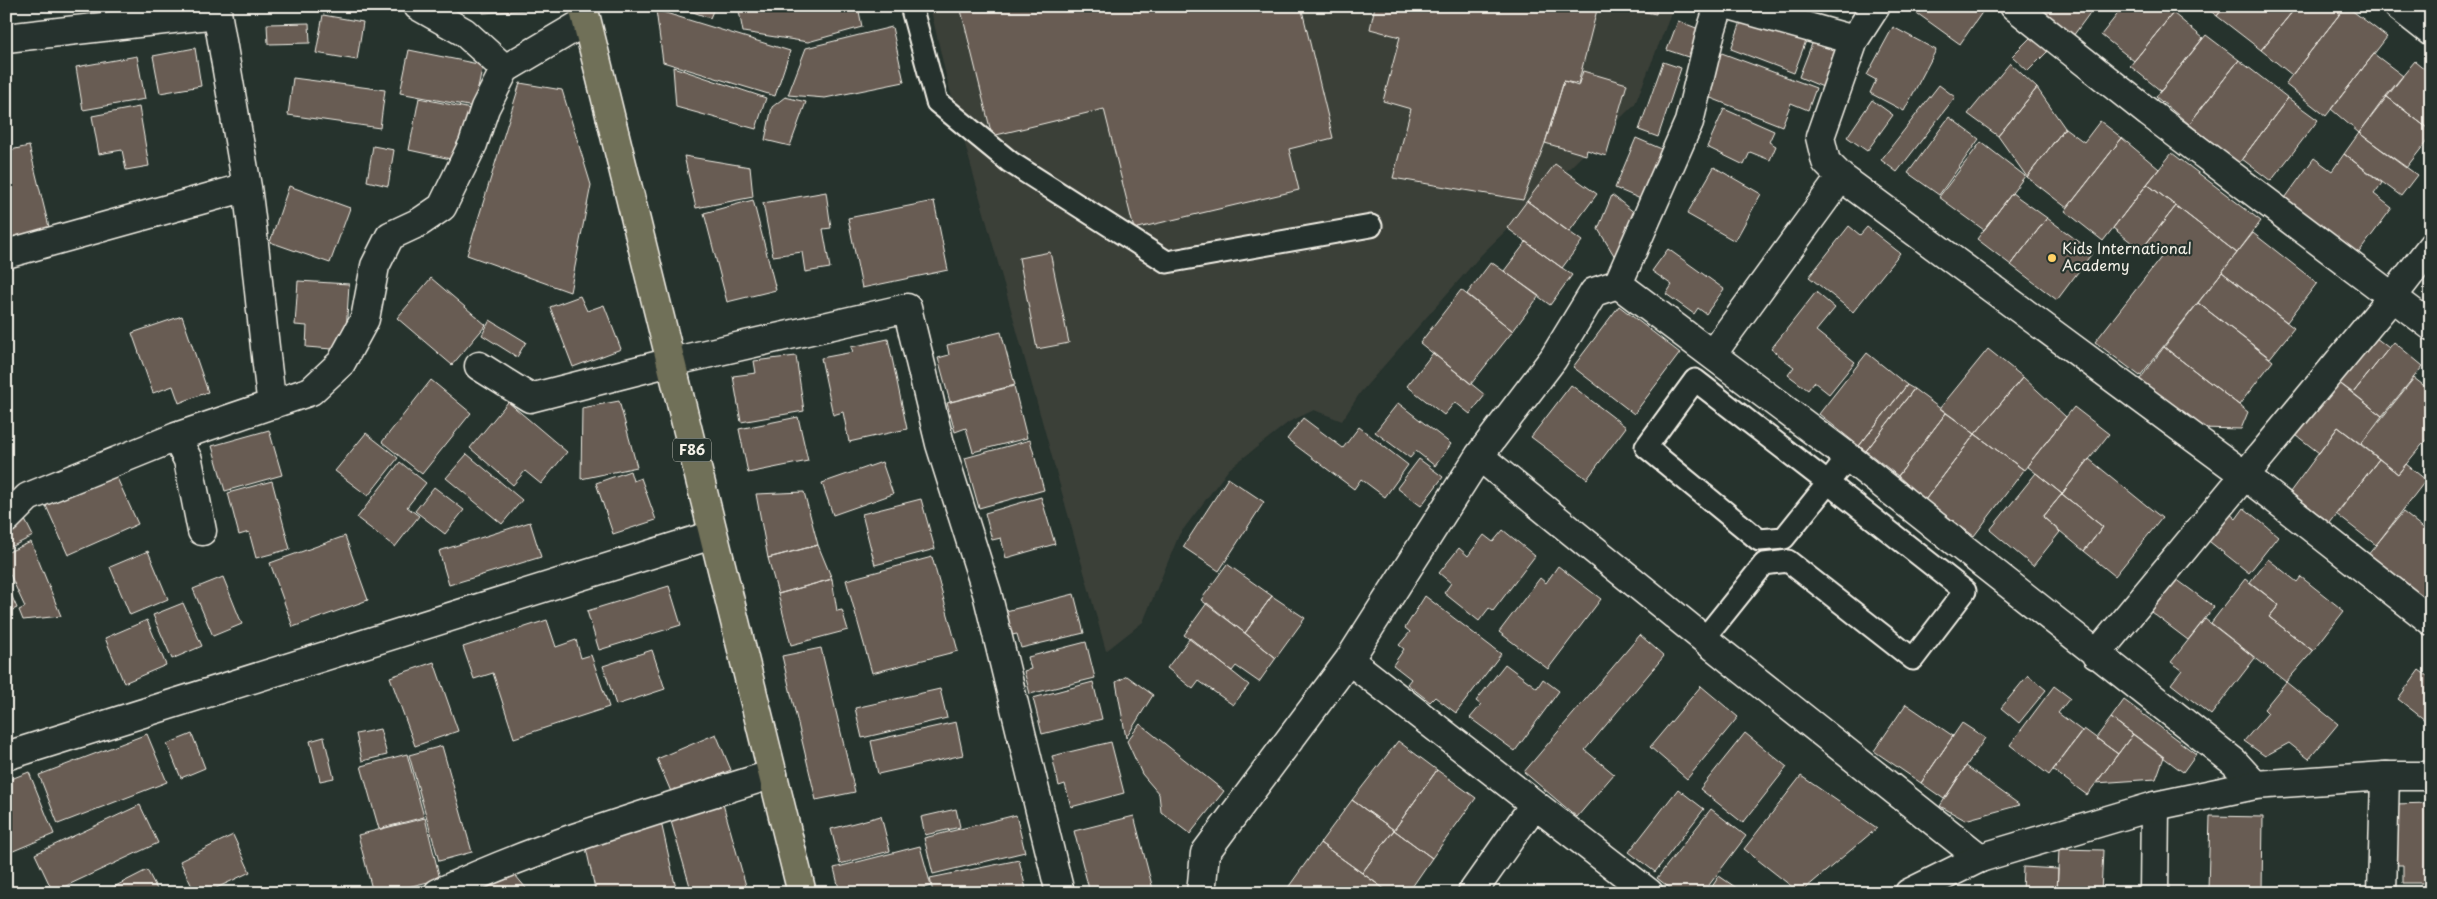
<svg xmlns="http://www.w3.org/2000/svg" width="2437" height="899" font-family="'Playpen Sans',sans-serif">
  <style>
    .built { fill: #3a3f38 }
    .building { fill: #675b53; stroke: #f4f1e8 }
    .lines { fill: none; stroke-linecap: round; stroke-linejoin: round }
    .service-casing { stroke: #f4f1e8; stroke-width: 25 }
    .minor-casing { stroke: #f4f1e8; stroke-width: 31 }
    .tertiary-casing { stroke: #f4f1e8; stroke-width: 31 }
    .primary-casing { stroke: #f4f1e8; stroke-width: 31 }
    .service { stroke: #26332d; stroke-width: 21 }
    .minor { stroke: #26332d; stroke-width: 28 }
    .tertiary { stroke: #26332d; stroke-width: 28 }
    .primary { stroke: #706f59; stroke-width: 28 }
    .poi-dot { fill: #ffd166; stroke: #26332d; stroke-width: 2 }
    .labels { text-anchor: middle; stroke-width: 4.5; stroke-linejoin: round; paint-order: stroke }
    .shield { fill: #26332d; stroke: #b6b8b0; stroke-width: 1 }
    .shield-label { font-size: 14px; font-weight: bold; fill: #f4f1e8 }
    .poi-label { font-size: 15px; fill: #f4f1e8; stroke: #26332d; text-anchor: start }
  </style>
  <rect width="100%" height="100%" fill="#26332d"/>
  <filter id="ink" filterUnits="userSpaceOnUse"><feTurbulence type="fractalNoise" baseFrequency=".02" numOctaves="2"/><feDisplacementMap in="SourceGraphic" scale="10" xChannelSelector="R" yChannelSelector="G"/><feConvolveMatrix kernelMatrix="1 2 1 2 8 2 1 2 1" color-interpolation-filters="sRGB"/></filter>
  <g filter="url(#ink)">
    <path class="built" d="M 930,6 L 1671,6 L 1671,14 L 1635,104 L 1482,254 L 1360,393 L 1342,421 L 1314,410 L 1289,422 L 1229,469 L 1179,535 L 1143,622 L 1106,651 L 946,76 Z"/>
    <path class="building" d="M 98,6 L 136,6 L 137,8 L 100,16 Z
      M 482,6 L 543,6 L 543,9 L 483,13 Z
      M 676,6 L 715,6 L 710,18 Z
      M 738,6 L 858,6 L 862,27 L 808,42 L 743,32 Z
      M 960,6 L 1301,6 L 1333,138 L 1289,149 L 1299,190 L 1134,229 L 1104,109 L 992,136 Z
      M 1375,6 L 1598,6 L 1578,84 L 1564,81 L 1545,143 L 1523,200 L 1393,178 L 1411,109 L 1383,101 L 1400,37 L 1370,29 Z
      M 1614,6 L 1657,6 L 1656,14 Z
      M 1907,6 L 1977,6 L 1983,11 L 1960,44 Z
      M 2034,6 L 2095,6 L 2073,36 Z
      M 2124,6 L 2164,6 L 2173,13 L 2134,61 L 2101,35 Z
      M 2204,6 L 2225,6 L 2217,16 Z
      M 2225,6 L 2297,6 L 2261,50 L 2217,16 Z
      M 2297,6 L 2346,6 L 2292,75 L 2261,50 Z
      M 2346,6 L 2387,37 L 2326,116 L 2285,84 Z
      M 2420,6 L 2431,6 L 2431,14 Z
      M 656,10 L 790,51 L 775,96 L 663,62 Z
      M 2173,13 L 2203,38 L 2161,91 L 2130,66 Z
      M 1744,14 L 1807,38 L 1794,73 L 1731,49 Z
      M 323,15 L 363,22 L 357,60 L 316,53 Z
      M 1678,21 L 1699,29 L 1688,57 L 1667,50 Z
      M 309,23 L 310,43 L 268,44 L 267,24 Z
      M 892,27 L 904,82 L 825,98 L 788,95 L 806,48 Z
      M 1893,27 L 1936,50 L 1904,111 L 1870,93 L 1876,80 L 1867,75 Z
      M 2206,35 L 2239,60 L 2189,124 L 2156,97 Z
      M 2032,36 L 2048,51 L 2028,71 L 2012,56 Z
      M 1813,41 L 1837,50 L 1823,87 L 1799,77 Z
      M 195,48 L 201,86 L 160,93 L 153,56 Z
      M 409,50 L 483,65 L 474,107 L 400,93 Z
      M 1719,52 L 1816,88 L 1808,110 L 1791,103 L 1782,126 L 1703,95 Z
      M 2374,54 L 2403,76 L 2359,133 L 2331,109 Z
      M 137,56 L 145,99 L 83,110 L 76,67 Z
      M 2239,60 L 2288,98 L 2239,163 L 2189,124 Z
      M 2415,61 L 2431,74 L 2431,131 L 2386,96 Z
      M 1663,62 L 1681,68 L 1658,137 L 1639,130 Z
      M 2010,63 L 2037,88 L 1998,136 L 1968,114 Z
      M 673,67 L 766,98 L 756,129 L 676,107 Z
      M 1583,71 L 1627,84 L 1606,156 L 1587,150 L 1586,155 L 1545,143 L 1564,81 L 1578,86 Z
      M 293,78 L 385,90 L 380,128 L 288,115 Z
      M 520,83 L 562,90 L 591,185 L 570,292 L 467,255 Z
      M 1939,85 L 1955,97 L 1897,172 L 1881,160 Z
      M 2037,88 L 2065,128 L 2027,177 L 1998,136 Z
      M 2386,96 L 2431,131 L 2431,136 L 2406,168 L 2359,133 Z
      M 785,97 L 806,102 L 790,146 L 765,140 L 772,107 Z
      M 419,98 L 471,109 L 460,161 L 409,150 Z
      M 2288,98 L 2318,120 L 2271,181 L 2242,159 Z
      M 1872,100 L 1893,115 L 1867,151 L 1847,137 Z
      M 139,107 L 149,166 L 126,170 L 122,150 L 99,154 L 92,116 Z
      M 1724,109 L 1774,131 L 1769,142 L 1776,146 L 1770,160 L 1750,152 L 1744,165 L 1707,147 Z
      M 1949,117 L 1979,139 L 1939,195 L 1908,173 Z
      M 2100,121 L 2122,138 L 2067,208 L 2027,177 L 2065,128 L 2084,142 Z
      M 2359,133 L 2417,175 L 2401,196 L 2344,154 Z
      M 1636,138 L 1671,153 L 1650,203 L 1615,188 Z
      M 2122,138 L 2159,169 L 2103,241 L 2065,211 Z
      M 1981,142 L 2025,176 L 1984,230 L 1939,197 Z
      M 29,146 L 50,231 L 6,240 L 6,151 Z
      M 373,146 L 394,150 L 388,186 L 367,181 Z
      M 2172,153 L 2261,221 L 2237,253 L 2147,184 Z
      M 2344,154 L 2382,183 L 2374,194 L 2392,208 L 2357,255 L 2283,201 L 2314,158 L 2332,171 Z
      M 684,156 L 750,167 L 753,197 L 696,208 Z
      M 1555,164 L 1597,194 L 1569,232 L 1527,201 Z
      M 1714,167 L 1761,194 L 1735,241 L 1687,214 Z
      M 2147,184 L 2176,206 L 2141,250 L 2113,228 Z
      M 289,186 L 350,208 L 330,263 L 270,242 Z
      M 826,192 L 831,228 L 823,229 L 830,268 L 805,272 L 802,252 L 773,256 L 763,203 Z
      M 2012,193 L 2047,218 L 2011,265 L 1977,239 Z
      M 1612,195 L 1640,217 L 1615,257 L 1598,229 Z
      M 753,200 L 776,290 L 727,302 L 704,213 Z
      M 934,201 L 948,270 L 862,288 L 848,218 Z
      M 1527,201 L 1582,241 L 1562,268 L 1507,228 Z
      M 2176,206 L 2237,253 L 2140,376 L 2095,342 L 2162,256 L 2146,244 Z
      M 2047,218 L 2093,252 L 2057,300 L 2011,265 Z
      M 1849,226 L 1860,235 L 1867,227 L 1900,253 L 1853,312 L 1809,277 Z
      M 2253,233 L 2317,283 L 2287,322 L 2222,272 Z
      M 1526,242 L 1572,275 L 1550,305 L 1504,271 Z
      M 1668,249 L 1724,289 L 1706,314 L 1698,308 L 1694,314 L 1666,294 L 1672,285 L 1652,271 Z
      M 1050,252 L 1069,343 L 1037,349 L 1019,258 Z
      M 1491,262 L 1539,296 L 1513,331 L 1467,294 Z
      M 2222,272 L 2294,328 L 2270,358 L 2198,303 Z
      M 431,278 L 486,325 L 452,365 L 397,318 Z
      M 298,281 L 349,284 L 345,350 L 306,347 L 307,326 L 295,325 Z
      M 1461,290 L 1513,331 L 1471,384 L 1420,343 Z
      M 1816,292 L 1835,308 L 1816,331 L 1855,362 L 1829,394 L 1814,382 L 1808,390 L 1788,375 L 1794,367 L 1771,349 Z
      M 580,296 L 587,311 L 604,305 L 621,349 L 573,367 L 550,307 Z
      M 2198,303 L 2273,361 L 2239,405 L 2164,347 Z
      M 1619,306 L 1680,353 L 1634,414 L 1573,367 Z
      M 182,316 L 208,392 L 179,403 L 173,386 L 153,393 L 132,333 Z
      M 490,320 L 526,342 L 517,357 L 482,335 Z
      M 1001,332 L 1015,385 L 950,402 L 938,358 L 949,355 L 947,345 Z
      M 2371,334 L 2389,348 L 2353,393 L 2330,376 Z
      M 888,339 L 907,429 L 849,442 L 843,412 L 833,415 L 821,358 L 853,352 L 851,347 Z
      M 2394,342 L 2423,366 L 2382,416 L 2353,393 Z
      M 2164,347 L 2248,412 L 2241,429 L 2200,428 L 2134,387 Z
      M 1988,349 L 2023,377 L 1975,434 L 1940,408 Z
      M 1433,353 L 1485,395 L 1470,414 L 1455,402 L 1444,415 L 1407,386 Z
      M 1867,353 L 1907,385 L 1859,446 L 1819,414 Z
      M 796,356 L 804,411 L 741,422 L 733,376 L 756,373 L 754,361 Z
      M 2330,376 L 2382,416 L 2361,444 L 2338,427 L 2319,453 L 2292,432 Z
      M 2023,377 L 2066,417 L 2024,470 L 1975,434 Z
      M 2414,378 L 2431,391 L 2431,434 L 2398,474 L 2361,444 Z
      M 431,380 L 471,413 L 422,474 L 382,442 Z
      M 1571,385 L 1626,427 L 1587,479 L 1531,437 Z
      M 1907,385 L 1914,389 L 1866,451 L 1859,446 Z
      M 1014,386 L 1027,438 L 973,452 L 966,428 L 955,432 L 947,403 Z
      M 1914,389 L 1946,413 L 1898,476 L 1866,451 Z
      M 619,401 L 637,467 L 581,479 L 582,408 Z
      M 508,402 L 567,452 L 541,484 L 525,471 L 513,485 L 470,448 Z
      M 1398,403 L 1451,444 L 1435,466 L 1416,451 L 1410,458 L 1375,432 Z
      M 2074,407 L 2109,434 L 2062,494 L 2027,466 Z
      M 1946,413 L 1975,434 L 1925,500 L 1898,476 Z
      M 798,417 L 808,461 L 748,473 L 739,429 Z
      M 1303,418 L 1343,448 L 1359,427 L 1408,465 L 1385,497 L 1361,479 L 1354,489 L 1287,439 Z
      M 2338,427 L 2379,459 L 2330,523 L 2290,492 Z
      M 269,430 L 282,475 L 225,491 L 212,446 Z
      M 366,433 L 398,458 L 368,496 L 335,471 Z
      M 1975,434 L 2024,470 L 1974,536 L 1925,500 Z
      M 1030,440 L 1044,490 L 979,508 L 965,458 Z
      M 467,454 L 522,500 L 502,524 L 446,478 Z
      M 1419,459 L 1443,477 L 1421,506 L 1397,488 Z
      M 2089,459 L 2162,518 L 2115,576 L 2084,551 L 2103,527 L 2062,494 Z
      M 2379,459 L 2398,474 L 2406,464 L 2426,480 L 2376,545 L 2336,514 Z
      M 400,462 L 426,483 L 407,507 L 419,516 L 395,547 L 357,518 Z
      M 882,462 L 893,494 L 833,515 L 822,483 Z
      M 112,467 L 138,524 L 68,555 L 43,499 Z
      M 630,471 L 633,481 L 641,478 L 656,520 L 613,534 L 596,483 Z
      M 2036,473 L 2062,494 L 2043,517 L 2060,532 L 2033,566 L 1990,530 Z
      M 1228,478 L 1264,502 L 1219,571 L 1183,547 Z
      M 272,481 L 290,549 L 256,558 L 249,532 L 239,535 L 228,493 Z
      M 434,487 L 464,510 L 445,534 L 415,511 Z
      M 804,492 L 818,545 L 768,558 L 756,494 Z
      M 2062,494 L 2103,527 L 2084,551 L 2043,517 Z
      M 1041,497 L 1055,544 L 1006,558 L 1001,538 L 992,540 L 985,513 Z
      M 921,499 L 935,549 L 875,565 L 862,514 Z
      M 2244,508 L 2278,536 L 2249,573 L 2205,538 L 2227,511 L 2236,519 Z
      M 2403,512 L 2431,534 L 2431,591 L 2423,600 L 2367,556 Z
      M 25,520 L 33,536 L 9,548 L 6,544 L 6,529 Z
      M 530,522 L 541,557 L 449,585 L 439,551 Z
      M 1503,530 L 1535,556 L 1493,611 L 1489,608 L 1479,621 L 1444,593 L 1451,583 L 1439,573 L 1459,548 L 1468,556 L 1484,535 L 1493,542 Z
      M 345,536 L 368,600 L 293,627 L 270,563 Z
      M 31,542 L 61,616 L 23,620 L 19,610 L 25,607 L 6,566 L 6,553 Z
      M 818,545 L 832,579 L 778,594 L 768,558 Z
      M 148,551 L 168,599 L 130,615 L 110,567 Z
      M 932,557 L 958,651 L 872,673 L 846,580 Z
      M 2268,559 L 2297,582 L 2301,577 L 2344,611 L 2313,651 L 2269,617 L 2279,605 L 2250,582 Z
      M 1227,564 L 1272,596 L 1245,633 L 1201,600 Z
      M 1558,566 L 1601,599 L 1548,669 L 1499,632 L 1540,578 L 1546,583 Z
      M 2172,576 L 2214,607 L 2188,640 L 2147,609 Z
      M 223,577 L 242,624 L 213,636 L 193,589 Z
      M 832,579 L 837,611 L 842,610 L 848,630 L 791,645 L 778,594 Z
      M 2245,579 L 2279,605 L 2269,617 L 2313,651 L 2286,682 L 2211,623 Z
      M 6,583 L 17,608 L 6,613 Z
      M 669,586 L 681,625 L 599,650 L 587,611 Z
      M 1074,594 L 1084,633 L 1021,648 L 1017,634 L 1012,635 L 1006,611 Z
      M 1272,596 L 1305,618 L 1276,658 L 1245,633 Z
      M 1425,596 L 1501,654 L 1456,713 L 1435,697 L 1430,702 L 1407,684 L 1411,679 L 1393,665 L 1404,649 L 1399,645 L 1410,632 L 1405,628 Z
      M 183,603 L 202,646 L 172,659 L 153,615 Z
      M 1207,603 L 1276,658 L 1259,682 L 1236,666 L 1232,671 L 1184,635 Z
      M 2205,619 L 2255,658 L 2211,715 L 2171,684 L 2182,670 L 2171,662 Z
      M 147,620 L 166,665 L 124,683 L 105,638 Z
      M 547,620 L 556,647 L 576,640 L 581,658 L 591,655 L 609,707 L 514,738 L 493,673 L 474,679 L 463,647 Z
      M 1640,635 L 1664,656 L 1585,750 L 1614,774 L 1577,817 L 1524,772 Z
      M 1190,638 L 1249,685 L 1233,705 L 1199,681 L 1193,689 L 1167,668 Z
      M 1086,642 L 1095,678 L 1030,694 L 1024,671 L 1031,669 L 1028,657 Z
      M 821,648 L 855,792 L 816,800 L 782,656 Z
      M 652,650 L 665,689 L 616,705 L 603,666 Z
      M 434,662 L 458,731 L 415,746 L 390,677 Z
      M 1505,664 L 1537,688 L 1543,679 L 1559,691 L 1515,751 L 1470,718 L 1481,705 L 1476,701 Z
      M 2419,670 L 2431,679 L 2430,724 L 2398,699 Z
      M 2028,675 L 2046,690 L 2019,723 L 2001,708 Z
      M 1127,676 L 1153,695 L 1126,738 L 1116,682 Z
      M 1093,682 L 1102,719 L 1042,734 L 1033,698 Z
      M 2286,682 L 2338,724 L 2309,759 L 2289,743 L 2265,756 L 2244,741 L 2268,713 L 2264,709 Z
      M 1701,686 L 1738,717 L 1687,779 L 1650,747 Z
      M 2054,686 L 2070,698 L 2058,713 L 2082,731 L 2049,775 L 2010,745 Z
      M 940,689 L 947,718 L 862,738 L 855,708 Z
      M 2124,700 L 2196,754 L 2183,772 L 2111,718 Z
      M 1906,704 L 1953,736 L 1921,783 L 1874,751 Z
      M 2111,718 L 2133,734 L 2118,754 L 2096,738 Z
      M 956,722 L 963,755 L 878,774 L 871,741 Z
      M 1962,723 L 1985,738 L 1944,799 L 1921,783 Z
      M 1140,724 L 1224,791 L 1190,834 L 1161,812 L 1159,794 L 1142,774 L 1127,741 Z
      M 380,729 L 387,755 L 362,761 L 356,734 Z
      M 2084,729 L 2118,754 L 2087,795 L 2053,770 Z
      M 1745,733 L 1787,767 L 1743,823 L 1700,789 Z
      M 147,734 L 167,782 L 58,824 L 39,775 Z
      M 192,734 L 205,768 L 181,778 L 167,744 Z
      M 716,734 L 731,770 L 672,794 L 657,759 Z
      M 2133,734 L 2164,757 L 2156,779 L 2096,783 Z
      M 324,737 L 334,778 L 320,781 L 310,741 Z
      M 1398,741 L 1437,770 L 1394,830 L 1352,800 Z
      M 1111,742 L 1124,793 L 1071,807 L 1065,784 L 1059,786 L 1052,756 Z
      M 442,746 L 472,852 L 439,861 L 409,755 Z
      M 407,754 L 424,817 L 379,829 L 361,766 Z
      M 1966,766 L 2020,805 L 1965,820 L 1940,806 Z
      M 1437,770 L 1476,798 L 1432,858 L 1394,830 Z
      M 29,772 L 54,834 L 6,854 L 6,781 Z
      M 1801,776 L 1877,828 L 1800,893 L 1744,849 Z
      M 1678,789 L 1704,809 L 1655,872 L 1629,852 Z
      M 1352,800 L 1394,830 L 1362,873 L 1320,843 Z
      M 2431,803 L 2431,883 L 2403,883 L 2403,865 L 2386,865 L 2394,804 Z
      M 723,804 L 748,893 L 692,893 L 670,818 Z
      M 140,805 L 158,843 L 53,892 L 35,854 Z
      M 956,809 L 960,827 L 925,835 L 921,817 Z
      M 1711,809 L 1746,836 L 1703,893 L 1676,893 L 1657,878 Z
      M 1016,815 L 1025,852 L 933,874 L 924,838 Z
      M 881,816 L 890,851 L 840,864 L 831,829 Z
      M 1134,816 L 1154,893 L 1090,893 L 1074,831 Z
      M 2210,816 L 2263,817 L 2262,891 L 2208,890 Z
      M 425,818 L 440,879 L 384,893 L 373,893 L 358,835 Z
      M 661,822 L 677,893 L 596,893 L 584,839 Z
      M 1394,830 L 1432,858 L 1408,893 L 1390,893 L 1362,873 Z
      M 233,835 L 250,872 L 206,893 L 195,893 L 180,861 Z
      M 1320,843 L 1390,893 L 1292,893 L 1287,889 Z
      M 920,846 L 931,886 L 906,893 L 840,893 L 834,868 Z
      M 2059,849 L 2103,850 L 2101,893 L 2057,893 Z
      M 1019,860 L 1027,893 L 933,893 L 930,878 Z
      M 2023,867 L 2058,869 L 2057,893 L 2022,893 Z
      M 147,870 L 159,893 L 102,893 Z
      M 511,870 L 530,893 L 482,893 Z
      M 1719,876 L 1744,893 L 1708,893 Z"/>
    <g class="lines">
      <defs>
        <path id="service" d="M 911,6 L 937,102 L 1010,162 L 1167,262 L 1371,226
          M 1695,380 L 1828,483 L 1784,538 L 1759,540 L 1646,447 Z
          M 1704,639 L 1764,564 L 1788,561 L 1913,659 L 1965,591 L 1828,483 L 1848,457"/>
        <path id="minor" d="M 418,6 L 464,32 L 505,69
          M 1733,6 L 1854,40 L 1876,6
          M 2014,6 L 2149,113 L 2431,326
          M 2398,6 L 2431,32
          M 6,38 L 217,14
          M 1841,177 L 2243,474 L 2431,621
          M 247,187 C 257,259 262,332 272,405
          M 6,254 L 247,187 L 216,6
          M 1618,284 L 1689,122 L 1711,31 L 1719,6
          M 1713,353 L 1841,177 L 1826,162 L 1820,137 L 1854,40
          M 479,366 L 530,398 L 671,362 L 907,308 L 940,444 L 987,593 L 1060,893
          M 176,437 L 188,460 L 202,531
          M 1479,456 L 1704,639 L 1980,858
          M 6,519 L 28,497 L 176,437 L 311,391 L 341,363 L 365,319 L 375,266 L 390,236 L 420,222 L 442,207 L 473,144 L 485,108 L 505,69 L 586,21
          M 2096,655 L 2393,296 L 2431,247
          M 1349,660 L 1649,893
          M 6,756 L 712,535
          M 438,893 C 546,842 660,810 773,774
          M 1201,893 L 1205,853 L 1349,660 L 1479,456 L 1553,359 L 1594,292 L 1618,284 L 1848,457 L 2234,762 L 2255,785
          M 1472,893 L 1534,805
          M 2154,893 L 2155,806
          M 2382,893 L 2385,776"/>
        <path id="tertiary" d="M 1909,893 L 1980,858 L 2155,806 L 2255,785 L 2385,776 L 2431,776"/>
        <path id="primary" d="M 583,6 L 802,893"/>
      </defs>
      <use href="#service" class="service-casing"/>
      <use href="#minor" class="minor-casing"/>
      <use href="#tertiary" class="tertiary-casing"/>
      <use href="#primary" class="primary-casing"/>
      <use href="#service" class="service"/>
      <use href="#minor" class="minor"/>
      <use href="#tertiary" class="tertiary"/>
      <use href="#primary" class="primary"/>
    </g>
  </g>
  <circle class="poi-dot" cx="2052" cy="258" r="5"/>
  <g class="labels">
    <rect class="shield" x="673" y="438.5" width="38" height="23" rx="4"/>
    <g class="shield-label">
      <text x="692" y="455">F86</text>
    </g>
    <g class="poi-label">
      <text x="2062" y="254">Kids International<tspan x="2062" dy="17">Academy</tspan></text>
    </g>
  </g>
  <rect width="2437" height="899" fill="none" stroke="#26332d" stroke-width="25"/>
  <rect x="12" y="12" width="2412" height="874" fill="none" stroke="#f4f1e8" stroke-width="2" filter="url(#ink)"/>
</svg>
